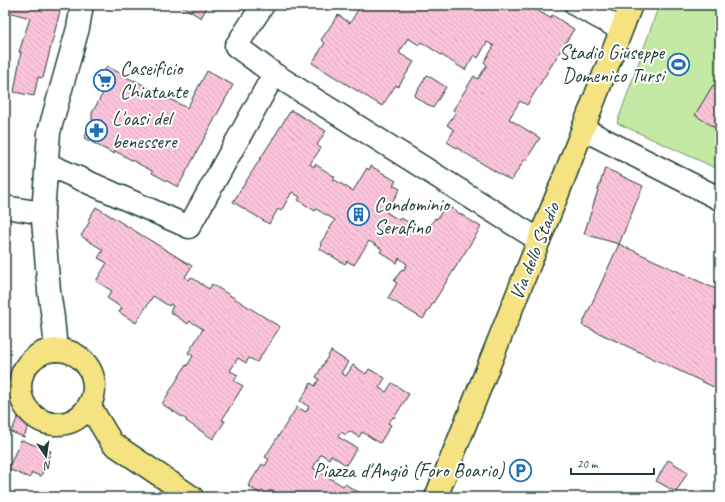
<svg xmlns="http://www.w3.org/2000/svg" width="725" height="502" font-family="Caveat,sans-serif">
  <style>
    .green { fill: #c4e9a4; stroke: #72936c }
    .building { fill: url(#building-back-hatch); stroke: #1f3d34 }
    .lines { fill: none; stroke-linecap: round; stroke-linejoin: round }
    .minor-casing { stroke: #1f3d34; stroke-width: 25 }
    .primary-casing { stroke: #1f3d34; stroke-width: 25 }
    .minor { stroke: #fff; stroke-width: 22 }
    .primary { stroke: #f5e382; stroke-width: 22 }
    .labels { text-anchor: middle; stroke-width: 4; stroke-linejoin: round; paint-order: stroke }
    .poi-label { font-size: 20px; fill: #1f3d34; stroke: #fff; text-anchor: start }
    .street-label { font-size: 20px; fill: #1f3d34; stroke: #fff }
  </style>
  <defs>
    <pattern id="building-back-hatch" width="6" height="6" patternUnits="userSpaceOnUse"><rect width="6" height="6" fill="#fcc4dc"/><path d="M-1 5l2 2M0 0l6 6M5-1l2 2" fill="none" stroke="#d8a9bd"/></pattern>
  </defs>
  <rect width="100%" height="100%" fill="#fff"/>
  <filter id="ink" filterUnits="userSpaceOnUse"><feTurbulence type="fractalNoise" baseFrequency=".025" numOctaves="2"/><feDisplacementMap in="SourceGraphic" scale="8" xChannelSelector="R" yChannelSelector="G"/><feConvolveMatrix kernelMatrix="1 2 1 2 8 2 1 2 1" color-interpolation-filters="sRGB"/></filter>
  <g filter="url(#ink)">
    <path class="green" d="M 659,5 L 720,5 L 720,170 L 617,123 Z"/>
    <path class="building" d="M 5,5 L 60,5 L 60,11 L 43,78 L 38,77 L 34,96 L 14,92 L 21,52 L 19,52 L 30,18 L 5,11 Z
      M 180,5 L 208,5 L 201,18 Z
      M 354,5 L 513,5 L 522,10 L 525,5 L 529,5 L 550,18 L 552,15 L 574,29 L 527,105 L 520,101 L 509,119 L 540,138 L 526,160 L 525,159 L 511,181 L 447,142 L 454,130 L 447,125 L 456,112 L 453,110 L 474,76 L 478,79 L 487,65 L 484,62 L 494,46 L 487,42 L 478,58 L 474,55 L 465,70 L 421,42 L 419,45 L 408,38 L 399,53 L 414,62 L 398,87 L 396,85 L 382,106 L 312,63 L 325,43 L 321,40 L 338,15 L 350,23 L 359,8 Z
      M 107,66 L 134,81 L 134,80 L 187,108 L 207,71 L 233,85 L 178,187 L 152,173 L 152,171 L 115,151 L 114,154 L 84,138 L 94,121 L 92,120 L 92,113 L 103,93 L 95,88 Z
      M 427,75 L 446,87 L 433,108 L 414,96 Z
      M 5,76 L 11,77 L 5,112 Z
      M 713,85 L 720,89 L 720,131 L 695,115 Z
      M 291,110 L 326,131 L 317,145 L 321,148 L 310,164 L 314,167 L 315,164 L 335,177 L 333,179 L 353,191 L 367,168 L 369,170 L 371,166 L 396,181 L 393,185 L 400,189 L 386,212 L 399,220 L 401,218 L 420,229 L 419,231 L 425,234 L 435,218 L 437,219 L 446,205 L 481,227 L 423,319 L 388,298 L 397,283 L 394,281 L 402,269 L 404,270 L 407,264 L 399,258 L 397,263 L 380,252 L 382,249 L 369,241 L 354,265 L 347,261 L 345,264 L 320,249 L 322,245 L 320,244 L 335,220 L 316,209 L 315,211 L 298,200 L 300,197 L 292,192 L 281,211 L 278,209 L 269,224 L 233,202 Z
      M 605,168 L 643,186 L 619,244 L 584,234 Z
      M 96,207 L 192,266 L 185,277 L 189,280 L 191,277 L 209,289 L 212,284 L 280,327 L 257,362 L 249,358 L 246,363 L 238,358 L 230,371 L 238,375 L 234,381 L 243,386 L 222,420 L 225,421 L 213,439 L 186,421 L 187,420 L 162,404 L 186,365 L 187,366 L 193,356 L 188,353 L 203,329 L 190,321 L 188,324 L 170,312 L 173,306 L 170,304 L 169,306 L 153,296 L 136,323 L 119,312 L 122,308 L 107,298 L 112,291 L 96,281 L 107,263 L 98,258 L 103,250 L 81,236 L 90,221 L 88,220 Z
      M 5,238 L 10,239 L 5,267 Z
      M 619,244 L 720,291 L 720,390 L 582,325 Z
      M 331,351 L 348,362 L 341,373 L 346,376 L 353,365 L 366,374 L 369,369 L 385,378 L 379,388 L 386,392 L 392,383 L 409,394 L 394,418 L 393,417 L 388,423 L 391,425 L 380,443 L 362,432 L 359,437 L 349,431 L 346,435 L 341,432 L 338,437 L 357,448 L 346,465 L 331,455 L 329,459 L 321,454 L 313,468 L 343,486 L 345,484 L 366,497 L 281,497 L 270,490 L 265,497 L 248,486 L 262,464 L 265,466 L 269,459 L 265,457 L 297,407 L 306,412 L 309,407 L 300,401 L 311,383 L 315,386 L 319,379 L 316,377 Z
      M 18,417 L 30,422 L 24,437 L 11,432 Z
      M 21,440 L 51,451 L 41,476 L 32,473 L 30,478 L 8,469 Z
      M 668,460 L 688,472 L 676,492 L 656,481 Z"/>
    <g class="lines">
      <defs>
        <path id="minor" d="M 263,5 L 236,46 L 274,74
          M 576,5 L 621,29
          M 583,129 L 720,199
          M 47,164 L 189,227 L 274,74 L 539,240
          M 5,207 L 43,213
          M 56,350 L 53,318 L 49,291 L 43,220 L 43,213 L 49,132 L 78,28 L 82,5"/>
        <path id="primary" d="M20 387a37 37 0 1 1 74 0a37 37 0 1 1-74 0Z
          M 89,405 L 112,443 L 192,497
          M 436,497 L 558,193 L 631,5"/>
      </defs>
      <use href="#minor" class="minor-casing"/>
      <use href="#primary" class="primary-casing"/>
      <use href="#minor" class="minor"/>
      <use href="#primary" class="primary"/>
    </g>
  </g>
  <defs>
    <symbol id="stadium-ring" viewBox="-11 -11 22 22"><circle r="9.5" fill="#fff" stroke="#1f6fb2" stroke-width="1.5"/><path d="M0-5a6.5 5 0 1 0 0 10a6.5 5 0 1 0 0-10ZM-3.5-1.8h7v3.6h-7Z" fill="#1f6fb2"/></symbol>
    <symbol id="supermarket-ring" viewBox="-11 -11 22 22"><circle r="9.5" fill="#fff" stroke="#1f6fb2" stroke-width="1.5"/><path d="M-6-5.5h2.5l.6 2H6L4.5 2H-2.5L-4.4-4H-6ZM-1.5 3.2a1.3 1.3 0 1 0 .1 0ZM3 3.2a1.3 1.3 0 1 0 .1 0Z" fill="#1f6fb2"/></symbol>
    <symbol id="pharmacy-ring" viewBox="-11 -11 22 22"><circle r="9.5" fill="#fff" stroke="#1f6fb2" stroke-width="1.5"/><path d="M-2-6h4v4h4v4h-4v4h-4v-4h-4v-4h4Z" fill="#1f6fb2"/></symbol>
    <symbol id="building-ring" viewBox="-11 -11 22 22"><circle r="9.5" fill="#fff" stroke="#1f6fb2" stroke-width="1.5"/><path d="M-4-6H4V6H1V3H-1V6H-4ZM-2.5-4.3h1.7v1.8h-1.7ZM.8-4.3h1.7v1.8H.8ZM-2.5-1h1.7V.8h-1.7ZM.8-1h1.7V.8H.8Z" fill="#1f6fb2"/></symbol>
    <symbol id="parking-ring" viewBox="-11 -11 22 22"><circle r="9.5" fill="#fff" stroke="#1f6fb2" stroke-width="1.5"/><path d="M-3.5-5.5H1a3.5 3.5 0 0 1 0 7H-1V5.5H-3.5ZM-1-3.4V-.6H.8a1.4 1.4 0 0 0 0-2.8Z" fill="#1f6fb2"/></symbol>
  </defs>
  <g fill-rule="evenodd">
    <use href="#stadium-ring" x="666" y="52" width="25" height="25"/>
    <use href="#supermarket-ring" x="92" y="68" width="25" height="25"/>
    <use href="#pharmacy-ring" x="84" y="118" width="25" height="25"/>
    <use href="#building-ring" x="346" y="202" width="25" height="25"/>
    <use href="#parking-ring" x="508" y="458" width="25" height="25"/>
  </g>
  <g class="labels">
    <g class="poi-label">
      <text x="664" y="59" text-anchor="end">Stadio Giuseppe<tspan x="664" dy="23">Domenico Tursi</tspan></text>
      <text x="120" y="75">Caseificio<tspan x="120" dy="23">Chiatante</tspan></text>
      <text x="112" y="125">L'oasi del<tspan x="112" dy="23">benessere</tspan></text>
      <text x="374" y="211">Condominio<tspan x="374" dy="23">Serafino</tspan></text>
      <text x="504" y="477" text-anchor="end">Piazza d'Angiò (Foro Boario)</text>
    </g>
    <g class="street-label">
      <text transform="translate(534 251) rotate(-68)" y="7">Via dello Stadio</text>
    </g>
  </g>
  <rect width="725" height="502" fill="none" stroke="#fff" stroke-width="20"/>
  <rect x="10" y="10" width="705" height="482" fill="none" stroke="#1f3d34" stroke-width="1.5" filter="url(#ink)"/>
  <g transform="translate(46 456) rotate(167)" stroke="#ffffff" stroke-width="3" paint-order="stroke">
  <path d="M0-3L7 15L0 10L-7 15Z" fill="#1f3d34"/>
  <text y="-6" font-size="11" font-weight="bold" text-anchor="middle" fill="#1f3d34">N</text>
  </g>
  <path d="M571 468v6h83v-6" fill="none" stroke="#1f3d34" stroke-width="2"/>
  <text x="577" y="468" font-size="12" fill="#1f3d34" stroke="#ffffff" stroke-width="3" paint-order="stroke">20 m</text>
</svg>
